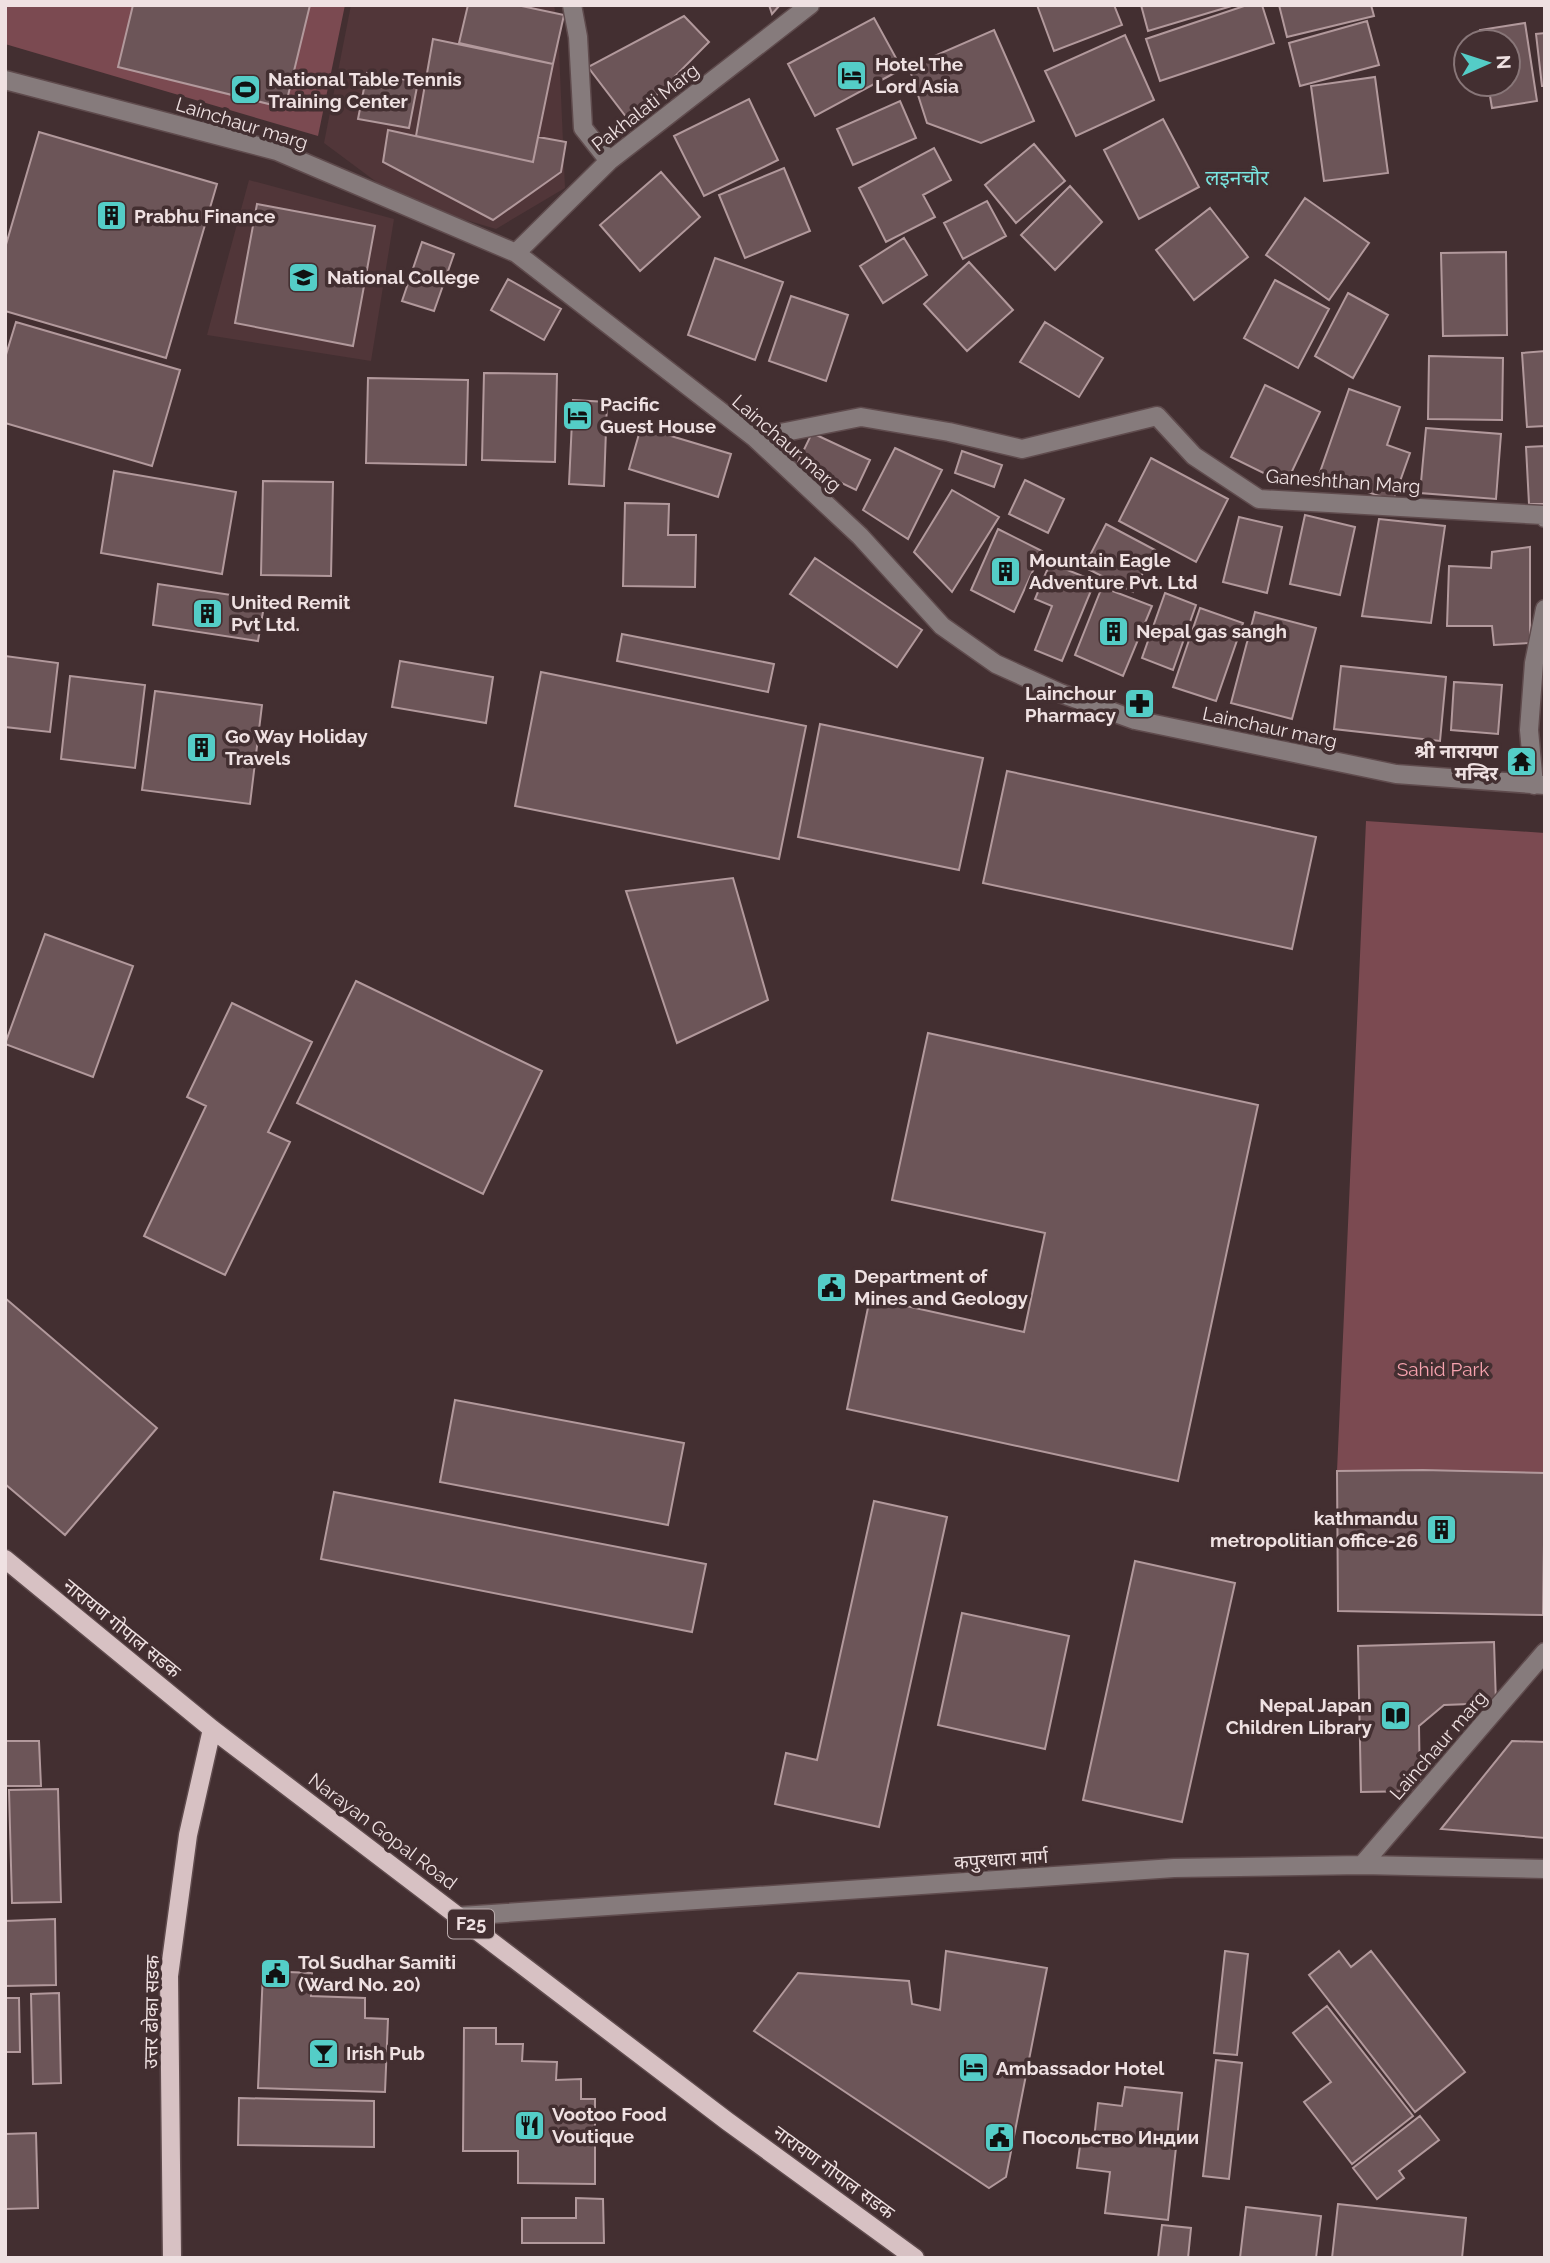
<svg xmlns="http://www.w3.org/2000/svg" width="1550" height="2263" font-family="Raleway,'Noto Sans Devanagari',sans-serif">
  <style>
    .built { fill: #513639 }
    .green { fill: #7b4a51 }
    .building { fill: #6c5558; stroke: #b2999c; stroke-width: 2 }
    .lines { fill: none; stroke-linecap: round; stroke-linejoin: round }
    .minor-casing { stroke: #5f4b4d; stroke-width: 21 }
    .major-casing { stroke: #5f4b4d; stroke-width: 21 }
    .minor { stroke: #867b7c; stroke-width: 18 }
    .major { stroke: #d7c1c3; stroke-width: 18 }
    .labels { text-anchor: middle; stroke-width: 7; stroke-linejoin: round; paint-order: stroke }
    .shield { fill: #432f31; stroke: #bbacad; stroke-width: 2 }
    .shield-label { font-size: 18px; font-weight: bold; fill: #efe1e2 }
    .poi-label { font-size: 19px; font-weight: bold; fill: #efe1e2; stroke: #432f31; text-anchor: start }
    .street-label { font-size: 19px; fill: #efe1e2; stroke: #432f31 }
    .park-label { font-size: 19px; fill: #f7a3af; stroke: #432f31 }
    .neighbourhood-label { font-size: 21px; fill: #79e4de; stroke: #432f31 }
  </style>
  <rect width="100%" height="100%" fill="#432f31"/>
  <path class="built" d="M 351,5 L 554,5 L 558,27 L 565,188 L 496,229 L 402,201 L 324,143 Z
    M 249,180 L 394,219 L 371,361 L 207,335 Z"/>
  <path class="green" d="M 5,5 L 345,5 L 318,136 L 5,44 Z
    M 1366,821 L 1545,833 L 1545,1473 L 1337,1471 Z"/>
  <path class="building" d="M 133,5 L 310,5 L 285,108 L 118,67 Z
    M 468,5 L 517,5 L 564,15 L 553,64 L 459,43 Z
    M 769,5 L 780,5 L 772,14 Z
    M 1037,5 L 1114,5 L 1122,25 L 1054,51 Z
    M 1141,5 L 1235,5 L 1148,31 Z
    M 1247,5 L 1262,5 L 1274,43 L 1160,81 L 1146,39 Z
    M 1279,5 L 1371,5 L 1374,16 L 1287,37 Z
    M 684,16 L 709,42 L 630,122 L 588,67 Z
    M 874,18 L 902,69 L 815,116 L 788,64 Z
    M 1367,21 L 1379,65 L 1300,86 L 1289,43 Z
    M 1525,23 L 1537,101 L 1492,108 L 1488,84 L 1508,84 L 1508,42 L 1482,42 L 1480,30 Z
    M 994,30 L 1034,121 L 981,143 L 927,123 L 909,67 Z
    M 1545,33 L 1545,86 L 1542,86 L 1536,34 Z
    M 1125,35 L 1154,100 L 1076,136 L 1045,71 Z
    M 433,39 L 553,64 L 533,162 L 416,136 Z
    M 367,73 L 418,82 L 409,128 L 358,119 Z
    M 1375,77 L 1388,173 L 1324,181 L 1311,86 Z
    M 749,99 L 778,160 L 704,196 L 674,136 Z
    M 900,101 L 916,138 L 853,165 L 837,129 Z
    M 1163,119 L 1199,187 L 1139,219 L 1104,150 Z
    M 388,130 L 533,162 L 538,137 L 566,142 L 561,172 L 493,220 L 383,162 Z
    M 39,132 L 217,184 L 166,358 L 5,311 L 5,248 Z
    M 1034,144 L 1065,181 L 1016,223 L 985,185 Z
    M 934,148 L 951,180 L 923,195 L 935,217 L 886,242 L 859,188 Z
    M 784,168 L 810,231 L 745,258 L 719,195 Z
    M 661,172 L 700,217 L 640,271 L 600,225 Z
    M 1070,186 L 1102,222 L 1055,270 L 1021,235 Z
    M 1305,198 L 1369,243 L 1329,300 L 1266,255 Z
    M 987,201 L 1006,236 L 963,259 L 944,223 Z
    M 257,204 L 375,226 L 353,346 L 235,323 Z
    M 1210,208 L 1248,257 L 1194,300 L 1156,250 Z
    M 904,238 L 927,275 L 883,303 L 860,266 Z
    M 422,242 L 454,254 L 434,311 L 402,301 Z
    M 1506,252 L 1507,335 L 1443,336 L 1441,253 Z
    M 715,258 L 783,282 L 755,360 L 688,335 Z
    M 969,262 L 1013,310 L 967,351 L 924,304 Z
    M 508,279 L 561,309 L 544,340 L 491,310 Z
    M 1275,280 L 1329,309 L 1298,368 L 1244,338 Z
    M 1348,293 L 1388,315 L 1353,378 L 1315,356 Z
    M 791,296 L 848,315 L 826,381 L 769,361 Z
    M 16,322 L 180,370 L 152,466 L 5,423 L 5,358 Z
    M 1045,322 L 1103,358 L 1079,397 L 1020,362 Z
    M 1545,351 L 1545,426 L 1527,427 L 1522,353 Z
    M 1429,356 L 1503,358 L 1502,420 L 1428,419 Z
    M 484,373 L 557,374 L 555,462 L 482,460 Z
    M 368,378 L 468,380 L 466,465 L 366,463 Z
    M 1265,385 L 1320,412 L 1286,484 L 1231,457 Z
    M 1349,389 L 1400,407 L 1387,445 L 1410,453 L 1393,501 L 1319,475 Z
    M 573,400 L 607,402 L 604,486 L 569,484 Z
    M 641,427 L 731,454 L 718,497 L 629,469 Z
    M 1426,428 L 1501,434 L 1496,499 L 1420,493 Z
    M 812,433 L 870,460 L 856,490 L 798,462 Z
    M 1545,446 L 1545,504 L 1529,504 L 1526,447 Z
    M 895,448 L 942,470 L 908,539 L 863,510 Z
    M 962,451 L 1002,465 L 994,487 L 955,473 Z
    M 1151,458 L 1228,499 L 1196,562 L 1119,521 Z
    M 114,471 L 236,492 L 222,574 L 101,553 Z
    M 1025,480 L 1064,499 L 1048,533 L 1009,514 Z
    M 263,481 L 333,482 L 331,576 L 261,575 Z
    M 952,490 L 999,517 L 952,592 L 914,552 Z
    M 625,503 L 669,504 L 668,535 L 696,535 L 695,587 L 623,586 Z
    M 1305,515 L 1355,527 L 1340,595 L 1290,584 Z
    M 1239,517 L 1282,527 L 1267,593 L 1223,582 Z
    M 1379,519 L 1445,526 L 1431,623 L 1362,616 Z
    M 1106,524 L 1155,550 L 1133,592 L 1084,567 Z
    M 998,529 L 1042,551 L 1014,612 L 971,590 Z
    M 1530,547 L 1530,643 L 1494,645 L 1492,626 L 1447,626 L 1449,566 L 1491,568 L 1492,552 Z
    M 815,558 L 922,630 L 897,667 L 790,594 Z
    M 1050,563 L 1095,581 L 1062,661 L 1035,650 L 1052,606 L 1035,599 Z
    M 158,584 L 265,600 L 258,641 L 153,625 Z
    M 1102,587 L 1152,606 L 1123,676 L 1075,655 Z
    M 1165,593 L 1196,605 L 1173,670 L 1142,658 Z
    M 1200,608 L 1243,623 L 1216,701 L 1173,687 Z
    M 1255,612 L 1316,628 L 1292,719 L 1231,703 Z
    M 622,634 L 774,664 L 768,692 L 617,661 Z
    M 5,656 L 58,663 L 50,732 L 5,727 Z
    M 400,661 L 493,677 L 486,723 L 392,707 Z
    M 1341,666 L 1446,677 L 1440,741 L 1334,729 Z
    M 541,672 L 806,726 L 779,859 L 515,806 Z
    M 70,676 L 145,685 L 135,768 L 61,759 Z
    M 1454,682 L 1502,685 L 1498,734 L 1451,730 Z
    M 155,691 L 262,705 L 250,804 L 142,790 Z
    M 820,724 L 983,758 L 959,870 L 798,837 Z
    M 1007,771 L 1316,837 L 1292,949 L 983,883 Z
    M 733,878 L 768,1000 L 677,1043 L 626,891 Z
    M 45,934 L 133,966 L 93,1077 L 5,1044 Z
    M 356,981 L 542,1071 L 483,1194 L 297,1103 Z
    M 232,1003 L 312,1042 L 268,1132 L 290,1142 L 225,1275 L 144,1236 L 206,1106 L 187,1097 Z
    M 928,1033 L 1258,1105 L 1178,1481 L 847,1409 L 870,1298 L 1024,1332 L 1045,1233 L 892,1200 Z
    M 5,1298 L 157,1428 L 65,1535 L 5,1484 Z
    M 455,1400 L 684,1443 L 668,1525 L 440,1482 Z
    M 1423,1470 L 1545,1473 L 1543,1615 L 1338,1611 L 1337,1471 Z
    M 334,1492 L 706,1564 L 692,1632 L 321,1559 Z
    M 874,1501 L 947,1517 L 879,1827 L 775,1804 L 786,1753 L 817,1760 Z
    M 1135,1561 L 1235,1583 L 1182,1822 L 1083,1800 Z
    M 962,1613 L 1069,1636 L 1045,1749 L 938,1725 Z
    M 1494,1642 L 1496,1703 L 1444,1705 L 1419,1726 L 1420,1791 L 1361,1792 L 1358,1646 Z
    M 5,1741 L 39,1741 L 41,1786 L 5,1786 Z
    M 1512,1741 L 1545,1742 L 1545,1838 L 1441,1829 Z
    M 58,1789 L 61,1902 L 12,1903 L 9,1790 Z
    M 55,1919 L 56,1985 L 5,1986 L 5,1921 Z
    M 946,1951 L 1047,1968 L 1006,2177 L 989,2188 L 754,2031 L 798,1973 L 909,1981 L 912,2004 L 940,2010 Z
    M 1225,1951 L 1248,1954 L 1237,2055 L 1214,2053 Z
    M 1339,1951 L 1351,1967 L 1371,1951 L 1465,2072 L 1415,2112 L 1309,1975 Z
    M 263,1971 L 312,1973 L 311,1996 L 365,1998 L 365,2018 L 388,2019 L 385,2092 L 258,2088 Z
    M 59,1993 L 61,2083 L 33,2084 L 31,1994 Z
    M 5,1998 L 19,1998 L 20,2052 L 5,2052 Z
    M 1327,2006 L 1413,2116 L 1352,2164 L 1304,2102 L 1331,2082 L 1293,2033 Z
    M 464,2028 L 496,2028 L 496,2044 L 523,2044 L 522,2061 L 557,2062 L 556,2080 L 581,2079 L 581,2099 L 595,2099 L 595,2184 L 518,2183 L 518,2151 L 463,2151 Z
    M 1216,2060 L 1242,2063 L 1229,2179 L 1203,2176 Z
    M 1125,2087 L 1182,2093 L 1168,2220 L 1105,2213 L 1110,2172 L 1077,2168 L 1081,2138 L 1094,2139 L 1098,2103 L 1122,2106 Z
    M 239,2098 L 374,2101 L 374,2147 L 238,2145 Z
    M 1420,2116 L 1439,2140 L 1399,2171 L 1404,2178 L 1377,2199 L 1353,2168 Z
    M 36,2133 L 38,2208 L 5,2209 L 5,2134 Z
    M 576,2198 L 603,2199 L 604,2243 L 522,2243 L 522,2218 L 576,2218 Z
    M 1338,2204 L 1466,2218 L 1462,2258 L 1332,2258 Z
    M 1246,2207 L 1321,2216 L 1316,2258 L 1240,2258 Z
    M 1162,2225 L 1191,2228 L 1188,2258 L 1158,2258 Z"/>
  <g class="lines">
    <defs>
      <path id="minor" d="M 572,5 L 578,37 L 583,128 L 609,161
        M 5,80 L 277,151 L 516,253 L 755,438 L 860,536 L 942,626 L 996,664 L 1060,693 L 1135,720 L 1396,774 L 1545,785
        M 516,253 L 609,161 L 810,5
        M 755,438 L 861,417 L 949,432 L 1022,449 L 1157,416 L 1194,456 L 1259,499 L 1543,515 L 1545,518
        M 1534,785 L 1529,730 L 1534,663 L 1545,609
        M 1362,1865 L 1545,1652
        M 461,1916 L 1174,1868 L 1362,1865 L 1545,1869"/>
      <path id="major" d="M 5,1559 L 212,1729 L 727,2121 L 915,2258
        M 172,2258 L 169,1976 L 188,1835 L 212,1729"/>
    </defs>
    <use href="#minor" class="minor-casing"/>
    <use href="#major" class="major-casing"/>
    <use href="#minor" class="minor"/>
    <use href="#major" class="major"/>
  </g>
  <defs>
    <symbol id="hotel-square" viewBox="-11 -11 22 22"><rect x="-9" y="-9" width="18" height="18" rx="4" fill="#54cdc7" stroke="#432f31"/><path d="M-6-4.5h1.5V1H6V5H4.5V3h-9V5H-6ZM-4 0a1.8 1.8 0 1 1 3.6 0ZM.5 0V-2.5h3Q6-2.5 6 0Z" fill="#111"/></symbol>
    <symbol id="stadium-square" viewBox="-11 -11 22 22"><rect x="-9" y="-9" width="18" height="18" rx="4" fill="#54cdc7" stroke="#432f31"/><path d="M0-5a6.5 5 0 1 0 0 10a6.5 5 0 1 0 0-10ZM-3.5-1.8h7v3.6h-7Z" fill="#111"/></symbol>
    <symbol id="building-square" viewBox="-11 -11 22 22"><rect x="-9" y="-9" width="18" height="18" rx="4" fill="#54cdc7" stroke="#432f31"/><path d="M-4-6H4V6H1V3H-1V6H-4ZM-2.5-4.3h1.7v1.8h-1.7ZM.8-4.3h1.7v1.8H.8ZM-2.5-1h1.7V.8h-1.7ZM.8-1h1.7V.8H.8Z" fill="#111"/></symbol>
    <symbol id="university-square" viewBox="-11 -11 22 22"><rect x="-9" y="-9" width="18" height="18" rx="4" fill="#54cdc7" stroke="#432f31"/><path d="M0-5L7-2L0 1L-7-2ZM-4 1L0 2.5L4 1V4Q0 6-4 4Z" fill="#111"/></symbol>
    <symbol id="pharmacy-square" viewBox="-11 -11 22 22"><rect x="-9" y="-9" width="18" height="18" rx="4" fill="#54cdc7" stroke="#432f31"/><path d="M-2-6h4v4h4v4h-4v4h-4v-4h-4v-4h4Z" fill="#111"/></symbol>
    <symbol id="temple-square" viewBox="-11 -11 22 22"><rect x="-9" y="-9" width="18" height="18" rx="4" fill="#54cdc7" stroke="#432f31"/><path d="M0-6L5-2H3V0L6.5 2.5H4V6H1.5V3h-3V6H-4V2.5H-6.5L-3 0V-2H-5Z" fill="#111"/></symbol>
    <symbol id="civic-square" viewBox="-11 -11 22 22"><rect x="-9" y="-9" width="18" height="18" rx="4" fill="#54cdc7" stroke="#432f31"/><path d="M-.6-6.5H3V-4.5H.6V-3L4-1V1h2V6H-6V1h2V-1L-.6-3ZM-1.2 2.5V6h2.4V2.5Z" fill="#111"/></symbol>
    <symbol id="library-square" viewBox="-11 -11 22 22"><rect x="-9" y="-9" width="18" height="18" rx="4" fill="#54cdc7" stroke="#432f31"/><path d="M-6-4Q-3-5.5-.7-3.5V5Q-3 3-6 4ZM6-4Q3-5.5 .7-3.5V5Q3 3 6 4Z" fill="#111"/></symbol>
    <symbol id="bar-square" viewBox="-11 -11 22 22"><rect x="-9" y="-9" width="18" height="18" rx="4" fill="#54cdc7" stroke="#432f31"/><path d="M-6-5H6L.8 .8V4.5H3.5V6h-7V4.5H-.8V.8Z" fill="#111"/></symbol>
    <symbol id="restaurant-square" viewBox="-11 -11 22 22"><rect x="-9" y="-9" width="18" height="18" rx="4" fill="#54cdc7" stroke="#432f31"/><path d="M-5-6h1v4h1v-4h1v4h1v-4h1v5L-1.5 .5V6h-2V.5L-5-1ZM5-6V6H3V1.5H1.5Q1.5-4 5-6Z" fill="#111"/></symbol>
  </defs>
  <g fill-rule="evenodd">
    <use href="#hotel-square" x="834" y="58" width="35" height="35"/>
    <use href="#stadium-square" x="228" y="72" width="35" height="35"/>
    <use href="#building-square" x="94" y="198" width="35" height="35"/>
    <use href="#university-square" x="286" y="260" width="35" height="35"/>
    <use href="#hotel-square" x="560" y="398" width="35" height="35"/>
    <use href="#building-square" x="988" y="554" width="35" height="35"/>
    <use href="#building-square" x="190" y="596" width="35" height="35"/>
    <use href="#building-square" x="1096" y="614" width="35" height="35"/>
    <use href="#pharmacy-square" x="1122" y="686" width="35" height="35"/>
    <use href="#building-square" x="184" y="730" width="35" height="35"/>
    <use href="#temple-square" x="1504" y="744" width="35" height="35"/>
    <use href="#civic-square" x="814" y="1270" width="35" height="35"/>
    <use href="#building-square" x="1424" y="1512" width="35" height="35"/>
    <use href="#library-square" x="1378" y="1698" width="35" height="35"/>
    <use href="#civic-square" x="258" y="1956" width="35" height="35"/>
    <use href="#bar-square" x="306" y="2036" width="35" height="35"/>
    <use href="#hotel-square" x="956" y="2050" width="35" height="35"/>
    <use href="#restaurant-square" x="512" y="2108" width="35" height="35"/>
    <use href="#civic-square" x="982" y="2120" width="35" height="35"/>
  </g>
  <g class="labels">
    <rect class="shield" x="448" y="1909.5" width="46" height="29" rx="5"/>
    <g class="shield-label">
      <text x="471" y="1930">F25</text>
    </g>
    <g class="poi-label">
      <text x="875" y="71">Hotel The<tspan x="875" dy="22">Lord Asia</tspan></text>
      <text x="268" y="86">National Table Tennis<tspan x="268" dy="22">Training Center</tspan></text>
      <text x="134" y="223">Prabhu Finance</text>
      <text x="327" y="284">National College</text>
      <text x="600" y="411">Pacific<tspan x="600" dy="22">Guest House</tspan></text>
      <text x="1029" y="567">Mountain Eagle<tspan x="1029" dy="22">Adventure Pvt. Ltd</tspan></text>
      <text x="231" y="609">United Remit<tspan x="231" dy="22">Pvt Ltd.</tspan></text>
      <text x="1136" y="638">Nepal gas sangh</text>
      <text x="1116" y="700" text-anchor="end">Lainchour<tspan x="1116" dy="22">Pharmacy</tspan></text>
      <text x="225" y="743">Go Way Holiday<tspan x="225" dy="22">Travels</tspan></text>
      <text x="1498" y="758" text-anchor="end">श्री नारायण<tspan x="1498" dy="22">मन्दिर</tspan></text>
      <text x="854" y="1283">Department of<tspan x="854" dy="22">Mines and Geology</tspan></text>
      <text x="1418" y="1525" text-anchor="end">kathmandu<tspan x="1418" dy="22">metropolitian office-26</tspan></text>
      <text x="1372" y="1712" text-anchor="end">Nepal Japan<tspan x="1372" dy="22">Children Library</tspan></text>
      <text x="298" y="1969">Tol Sudhar Samiti<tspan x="298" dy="22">(Ward No. 20)</tspan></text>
      <text x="346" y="2060">Irish Pub</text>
      <text x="996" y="2075">Ambassador Hotel</text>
      <text x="552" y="2121">Vootoo Food<tspan x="552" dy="22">Voutique</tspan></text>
      <text x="1022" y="2144">Посольство Индии</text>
    </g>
    <g class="street-label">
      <text transform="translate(645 107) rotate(-38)" y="7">Pakhalati Marg</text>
      <text transform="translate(242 123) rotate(17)" y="7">Lainchaur marg</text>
      <text transform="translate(787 443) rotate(41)" y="7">Lainchaur marg</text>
      <text transform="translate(1343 481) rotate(4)" y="7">Ganeshthan Marg</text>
      <text transform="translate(1270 727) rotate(12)" y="7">Lainchaur marg</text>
      <text transform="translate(122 1628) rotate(39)" y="7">नारायण गोपाल सडक</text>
      <text transform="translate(1438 1745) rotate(-49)" y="7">Lainchaur marg</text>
      <text transform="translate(383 1831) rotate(37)" y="7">Narayan Gopal Road</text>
      <text transform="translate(1001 1859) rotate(-4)" y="7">कपुरधारा मार्ग</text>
      <text transform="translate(151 2012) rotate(-89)" y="7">उत्तर ढोका सडक</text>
      <text transform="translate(834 2172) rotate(36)" y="7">नारायण गोपाल सडक</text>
    </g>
    <g class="park-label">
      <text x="1443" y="1376">Sahid Park</text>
    </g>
    <g class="neighbourhood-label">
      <text x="1237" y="185">लइनचौर</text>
    </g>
  </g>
  <rect width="1550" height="2263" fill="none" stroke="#efe1e2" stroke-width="14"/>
  <g transform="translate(1487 63) rotate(87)"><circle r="33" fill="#432f31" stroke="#887678" stroke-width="2"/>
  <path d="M0-5L12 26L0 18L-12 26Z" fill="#54cdc7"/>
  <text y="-10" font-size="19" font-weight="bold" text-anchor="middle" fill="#efe1e2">N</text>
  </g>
</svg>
